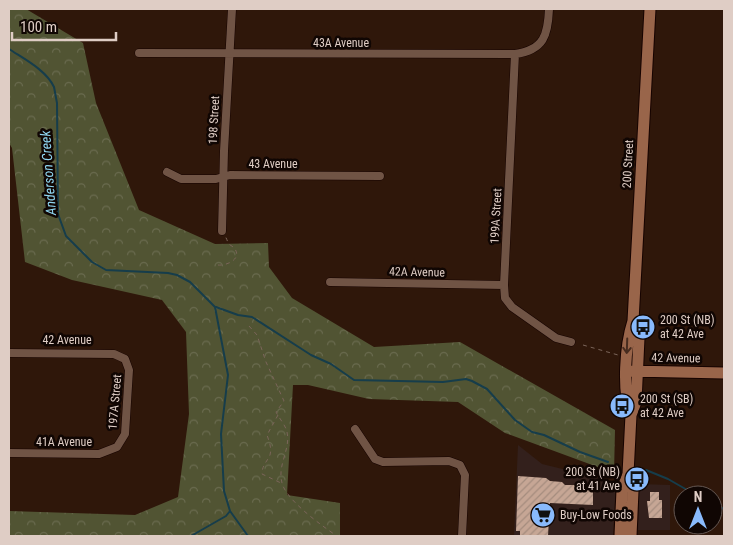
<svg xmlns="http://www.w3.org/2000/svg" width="733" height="545" font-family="'Roboto Condensed',sans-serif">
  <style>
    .commercial { fill: #33201c }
    .forest { fill: url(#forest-crowns) }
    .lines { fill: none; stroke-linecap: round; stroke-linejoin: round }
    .stream { stroke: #163d4b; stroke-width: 2 }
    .building { fill: url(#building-hatch) }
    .street-casing { stroke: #160300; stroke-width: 9 }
    .secondary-casing { stroke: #160300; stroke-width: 13 }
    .path { stroke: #7b655a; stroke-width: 1; stroke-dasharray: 4 4; stroke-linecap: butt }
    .street { stroke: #705445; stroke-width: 8 }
    .secondary { stroke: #99654a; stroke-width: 11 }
    .oneway { stroke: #472c1f }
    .labels { text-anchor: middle; stroke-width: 5; stroke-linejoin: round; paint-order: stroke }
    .street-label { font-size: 12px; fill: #dfcdc5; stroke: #100603 }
    .poi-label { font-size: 12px; fill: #dfcdc5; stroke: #100603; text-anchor: start }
    .water-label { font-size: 14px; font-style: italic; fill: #8fd5f0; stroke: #100603 }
  </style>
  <defs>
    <pattern id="forest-crowns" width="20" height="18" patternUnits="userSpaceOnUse" patternTransform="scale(1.25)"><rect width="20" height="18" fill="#515433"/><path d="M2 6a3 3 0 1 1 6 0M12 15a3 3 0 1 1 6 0" fill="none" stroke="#6a6b4f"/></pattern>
    <pattern id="building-hatch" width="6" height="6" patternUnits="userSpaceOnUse" patternTransform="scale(1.25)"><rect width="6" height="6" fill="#c6a695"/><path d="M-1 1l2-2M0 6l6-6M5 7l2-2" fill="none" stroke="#a58c7e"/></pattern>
  </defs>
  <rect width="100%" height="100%" fill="#2f170a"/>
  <path class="commercial" d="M 518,445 L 542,464 L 616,482 L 613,536 L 514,536 Z
    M 639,484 L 670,485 L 670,530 L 638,530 Z"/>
  <path class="forest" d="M 9,9 L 26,9 L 83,43 L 96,103 L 139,210 L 215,244 L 268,243 L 269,267 L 292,298 L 374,347 L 460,342 L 615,430 L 614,473 L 505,433 L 458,402 L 369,399 L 308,385 L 293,385 L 287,495 L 340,503 L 340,536 L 9,536 L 9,511 L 135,515 L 178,497 L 189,414 L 186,332 L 162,300 L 72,280 L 25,262 L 12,148 L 9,143 Z"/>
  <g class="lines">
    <path class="stream" d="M 9,49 C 24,59 46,70 54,87 C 55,92 56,98 57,103 L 58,214 L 66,236 L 92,262 L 106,270 L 168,273 L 177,275 L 190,282 L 215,307 L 228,375 L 221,434 L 224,491 L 230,511 L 248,536
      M 216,307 L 238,315 L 252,317 L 311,355 L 331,364 L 354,380 L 443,382 L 466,379 L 472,381 L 487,389 L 515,420 L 532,432 L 544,435 L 580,452 L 608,462
      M 646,470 L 668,479 L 696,495
      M 713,504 L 724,509
      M 191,536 L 226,516 L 230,511"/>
  </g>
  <path class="building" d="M 518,476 L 546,478 L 550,481 L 562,482 L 565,485 L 578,485 L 581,489 L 590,489 L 593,492 L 593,505 L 550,503 L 548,536 L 520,536 L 520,531 L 516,531 Z
    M 650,492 L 659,492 L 659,500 L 662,500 L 662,518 L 649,518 L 647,501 L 650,501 Z"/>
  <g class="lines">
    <defs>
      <path id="street" d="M 139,53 L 515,54 C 544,50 548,35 549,9
        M 515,54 L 504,285 L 505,298 L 512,307 L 556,338 L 571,342
        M 167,172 L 181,179 L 216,179 L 230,175 L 380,176
        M 222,231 L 224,151 L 232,9
        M 330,282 L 504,285
        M 9,353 L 114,354 L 125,359 L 129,370 L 125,434 L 117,447 L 99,454 L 9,453
        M 355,429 L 375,459 L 383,462 L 449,461 L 460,465 L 465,475 L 462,536"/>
      <path id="secondary" d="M 631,371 L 724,373
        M 631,415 C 622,390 625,346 633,321 L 650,9
        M 628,474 L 633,491 L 631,536
        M 620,536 L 622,490 L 628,474 L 631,415 L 636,402 L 639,338 L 633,321"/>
    </defs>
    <use href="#street" class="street-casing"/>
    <use href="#secondary" class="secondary-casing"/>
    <path class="path" d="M 218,265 C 225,266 242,260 235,249 C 234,247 231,246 229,244 C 227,241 227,239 225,236
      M 249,326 L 257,335 L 266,362 L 284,401 L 276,412 C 279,418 286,426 287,432 C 291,449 277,465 282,483 C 286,500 322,526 337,536
      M 583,345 L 618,355
      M 278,415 L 267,435 C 269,441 272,448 270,455 C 267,462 262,465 262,474 L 281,483"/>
    <use href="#street" class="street"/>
    <use href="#secondary" class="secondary"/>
  </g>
  <defs><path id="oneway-shaft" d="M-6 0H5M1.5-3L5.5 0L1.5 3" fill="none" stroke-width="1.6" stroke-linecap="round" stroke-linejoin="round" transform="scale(1.25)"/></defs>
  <use class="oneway" href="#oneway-shaft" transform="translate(627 346) rotate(92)"/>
  <defs>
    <symbol id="bus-disc" viewBox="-11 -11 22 22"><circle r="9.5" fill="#89bafc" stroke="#100603"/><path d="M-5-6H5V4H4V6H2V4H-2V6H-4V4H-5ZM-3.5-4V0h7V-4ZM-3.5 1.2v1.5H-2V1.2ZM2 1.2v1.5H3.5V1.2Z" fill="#111"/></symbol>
    <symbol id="supermarket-disc" viewBox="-11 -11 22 22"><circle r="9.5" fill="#89bafc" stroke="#100603"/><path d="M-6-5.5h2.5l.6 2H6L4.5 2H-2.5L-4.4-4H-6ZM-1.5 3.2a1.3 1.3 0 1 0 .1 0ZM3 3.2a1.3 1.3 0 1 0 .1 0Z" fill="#111"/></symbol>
  </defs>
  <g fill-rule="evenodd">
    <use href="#bus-disc" x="629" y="313" width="28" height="28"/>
    <use href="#bus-disc" x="608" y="392" width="28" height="28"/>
    <use href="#bus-disc" x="623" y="465" width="28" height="28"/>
    <use href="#supermarket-disc" x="529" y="501" width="28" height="28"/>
  </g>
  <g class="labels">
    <g class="street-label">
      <text x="341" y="47">43A Avenue</text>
      <text transform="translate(214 120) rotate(-87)" y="4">198 Street</text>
      <text x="273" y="168">43 Avenue</text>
      <text transform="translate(628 164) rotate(-87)" y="4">200 Street</text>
      <text transform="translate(496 216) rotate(-87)" y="4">199A Street</text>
      <text transform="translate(417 272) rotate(1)" y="4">42A Avenue</text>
      <text x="67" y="344">42 Avenue</text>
      <text transform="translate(676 358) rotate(1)" y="4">42 Avenue</text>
      <text transform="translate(115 402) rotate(-85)" y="4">197A Street</text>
      <text x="64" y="446">41A Avenue</text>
    </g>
    <g class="poi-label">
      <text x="660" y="324">200 St (NB)<tspan x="660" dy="14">at 42 Ave</tspan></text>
      <text x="640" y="403">200 St (SB)<tspan x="640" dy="14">at 42 Ave</tspan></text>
      <text x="620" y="476" text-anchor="end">200 St (NB)<tspan x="620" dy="14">at 41 Ave</tspan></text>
      <text x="560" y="519">Buy-Low Foods</text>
    </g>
    <g class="water-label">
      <text transform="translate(48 173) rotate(-94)" y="5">Anderson Creek</text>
    </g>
  </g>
  <rect width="733" height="545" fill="none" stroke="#dfcdc5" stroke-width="20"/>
  <g transform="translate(698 510)"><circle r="24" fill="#100603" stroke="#635651"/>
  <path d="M0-4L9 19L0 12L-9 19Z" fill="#89bafc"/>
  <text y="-8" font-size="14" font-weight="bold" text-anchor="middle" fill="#dfcdc5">N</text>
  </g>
  <path d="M12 32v8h104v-8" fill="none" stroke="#dfcdc5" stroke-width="2.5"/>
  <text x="20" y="32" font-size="15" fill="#dfcdc5" stroke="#100603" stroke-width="4" paint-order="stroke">100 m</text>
</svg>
